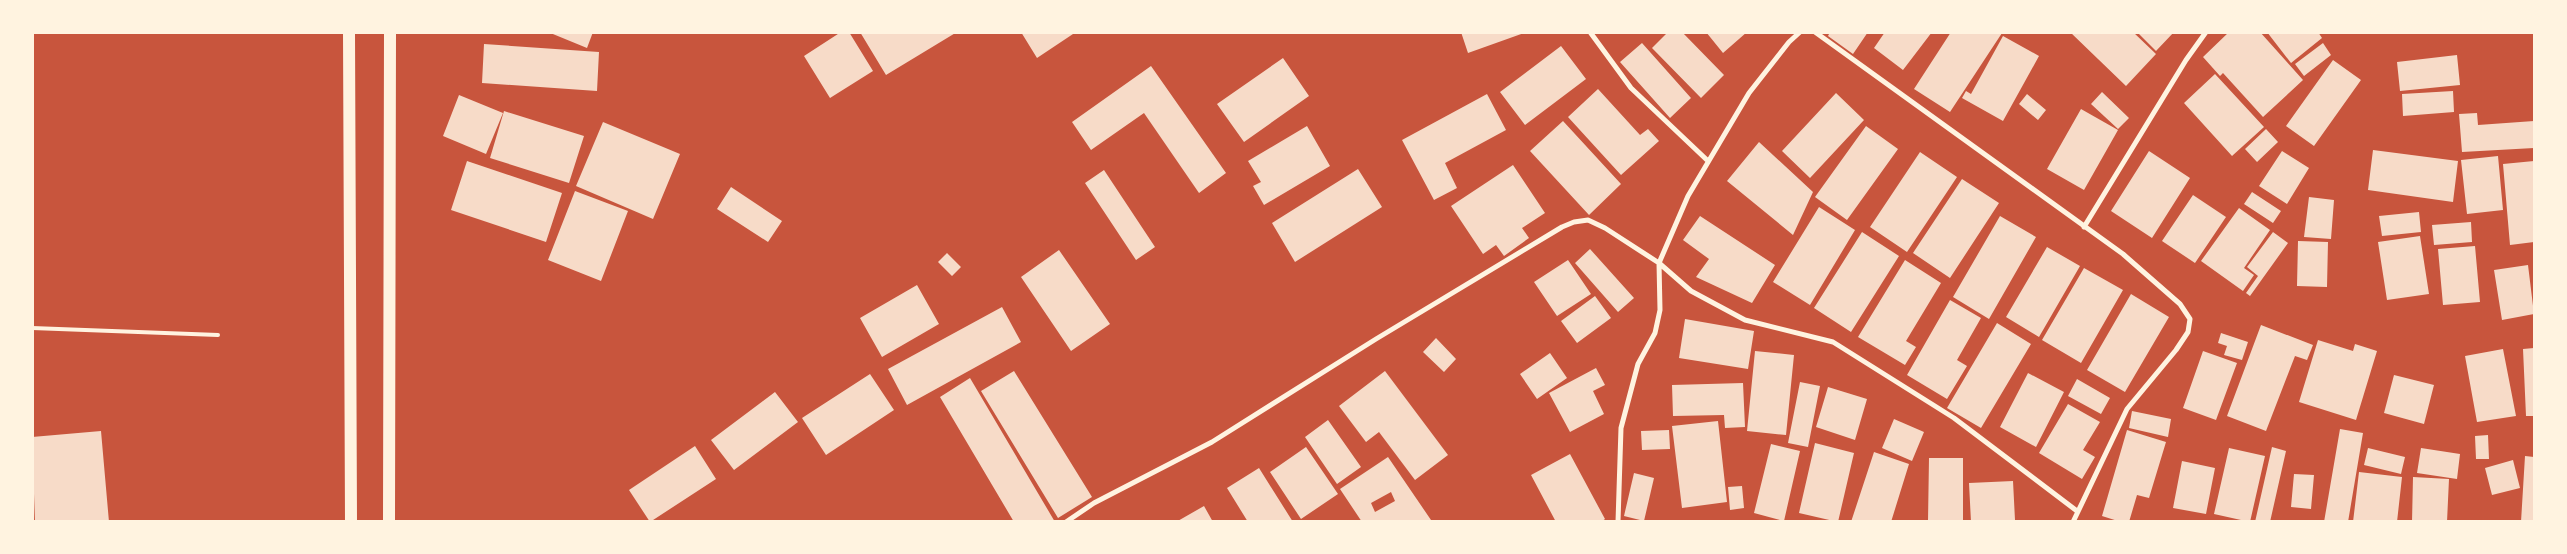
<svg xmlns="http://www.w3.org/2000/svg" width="2567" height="554" font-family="Karla,sans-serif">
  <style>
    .building { fill: #f7dbc8; fill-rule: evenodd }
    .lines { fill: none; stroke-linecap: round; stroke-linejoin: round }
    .service { stroke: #fff3e0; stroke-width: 4 }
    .minor { stroke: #fff3e0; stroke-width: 5 }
    .primary { stroke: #fff3e0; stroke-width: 12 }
  </style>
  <rect width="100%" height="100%" fill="#c8553d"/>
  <path class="building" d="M 548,32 L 593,32 L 587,48 Z
    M 841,32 L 849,32 L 873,71 L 830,98 L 804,56 Z
    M 860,32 L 957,32 L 886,75 Z
    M 1021,32 L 1076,32 L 1037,58 Z
    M 1461,32 L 1524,32 L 1524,33 L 1468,53 Z
    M 1668,32 L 1682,32 L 1724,75 L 1701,98 L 1652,48 Z
    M 1706,32 L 1747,32 L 1723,53 Z
    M 1830,32 L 1868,32 L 1853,54 L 1828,36 Z
    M 1885,32 L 1932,32 L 1903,70 L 1874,48 Z
    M 1951,32 L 2002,33 L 1950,112 L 1914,89 Z
    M 2070,32 L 2133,32 L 2156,54 L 2126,86 Z
    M 2137,32 L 2174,32 L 2156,51 Z
    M 2229,32 L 2260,32 L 2303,80 L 2263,117 L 2223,73 L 2220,76 L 2203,57 Z
    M 2267,32 L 2318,32 L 2322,38 L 2291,63 Z
    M 2003,36 L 2039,56 L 2003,121 L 1962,98 L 1966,91 L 1971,94 Z
    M 1642,43 L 1691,98 L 1670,118 L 1620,62 Z
    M 2323,43 L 2331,55 L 2304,76 L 2295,64 Z
    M 484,44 L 599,52 L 597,91 L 482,83 Z
    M 1561,46 L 1586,79 L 1525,125 L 1500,92 Z
    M 2457,55 L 2460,85 L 2400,91 L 2397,62 Z
    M 1283,58 L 1309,96 L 1244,142 L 1217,104 Z
    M 2333,60 L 2361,80 L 2314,146 L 2286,126 Z
    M 1151,66 L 1226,173 L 1199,193 L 1144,113 L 1091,150 L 1072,122 Z
    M 2215,74 L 2264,127 L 2232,156 L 2184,103 Z
    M 1598,89 L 1640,135 L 1648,129 L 1659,141 L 1621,175 L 1568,117 Z
    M 2453,91 L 2454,112 L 2403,116 L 2402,94 Z
    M 2102,92 L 2129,118 L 2118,129 L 2091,104 Z
    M 1836,93 L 1864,120 L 1810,178 L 1782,151 Z
    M 1487,94 L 1506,130 L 1445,163 L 1457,188 L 1434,200 L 1402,140 Z
    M 2027,94 L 2046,110 L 2038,120 L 2019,104 Z
    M 459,95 L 503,113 L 486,154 L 443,136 Z
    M 2081,109 L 2118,130 L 2084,190 L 2047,169 Z
    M 504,111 L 584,136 L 569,183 L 490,158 Z
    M 2477,113 L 2478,125 L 2534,121 L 2534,148 L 2462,152 L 2459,114 Z
    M 1563,121 L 1621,184 L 1589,215 L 1530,151 Z
    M 603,122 L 680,154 L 653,219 L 576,186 Z
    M 1307,126 L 1330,166 L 1264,205 L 1253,186 L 1261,182 L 1248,161 Z
    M 1866,126 L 1898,149 L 1847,220 L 1815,197 Z
    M 2266,129 L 2278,142 L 2257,162 L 2245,149 Z
    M 1759,142 L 1813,192 L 1793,235 L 1727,181 Z
    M 2373,150 L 2458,161 L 2453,202 L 2368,190 Z
    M 2149,151 L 2190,178 L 2152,238 L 2111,211 Z
    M 2282,151 L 2309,168 L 2287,204 L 2259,186 Z
    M 1920,152 L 1957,177 L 1907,252 L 1870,227 Z
    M 2498,156 L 2503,210 L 2467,214 L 2461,160 Z
    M 467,161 L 562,193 L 546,242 L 451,210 Z
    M 2534,161 L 2534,242 L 2510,245 L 2503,164 Z
    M 1513,165 L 1545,213 L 1522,228 L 1529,238 L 1504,256 L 1496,245 L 1483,254 L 1451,206 Z
    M 1358,169 L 1382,207 L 1295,262 L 1272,223 Z
    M 1104,170 L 1155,247 L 1136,260 L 1085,183 Z
    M 1962,179 L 1999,203 L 1950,278 L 1913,253 Z
    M 731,187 L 782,221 L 768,242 L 717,209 Z
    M 575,191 L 628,211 L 601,281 L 548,260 Z
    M 2252,192 L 2281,211 L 2273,223 L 2244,204 Z
    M 2193,195 L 2226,217 L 2195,263 L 2162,241 Z
    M 2309,197 L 2334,200 L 2331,239 L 2304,237 Z
    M 1819,207 L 1855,230 L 1810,305 L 1773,282 Z
    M 2239,208 L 2270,230 L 2244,268 L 2254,275 L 2243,291 L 2201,261 Z
    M 2419,212 L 2421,232 L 2382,236 L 2379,216 Z
    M 1700,216 L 1775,265 L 1752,303 L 1696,277 L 1709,259 L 1683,240 Z
    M 2000,216 L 2036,237 L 1989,319 L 1953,297 Z
    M 2471,222 L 2472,242 L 2434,245 L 2432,225 Z
    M 1862,232 L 1899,256 L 1851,332 L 1814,308 Z
    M 2273,232 L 2288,243 L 2250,296 L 2246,293 L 2258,276 L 2247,267 Z
    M 2420,236 L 2429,294 L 2387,300 L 2378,242 Z
    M 2298,241 L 2328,242 L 2327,287 L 2297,286 Z
    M 2475,246 L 2480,302 L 2443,305 L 2438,249 Z
    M 2047,247 L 2080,266 L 2039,337 L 2006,317 Z
    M 1590,249 L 1634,298 L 1618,312 L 1575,263 Z
    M 1059,250 L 1110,324 L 1071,351 L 1021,277 Z
    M 947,253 L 961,267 L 952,276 L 938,262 Z
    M 1568,260 L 1591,294 L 1557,316 L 1534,282 Z
    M 1905,260 L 1941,283 L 1906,341 L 1916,347 L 1905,365 L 1858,337 Z
    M 2528,265 L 2534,314 L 2502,320 L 2494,270 Z
    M 2084,268 L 2123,290 L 2081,363 L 2042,340 Z
    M 917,285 L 939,324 L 882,357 L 860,318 Z
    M 2131,294 L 2169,317 L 2125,392 L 2087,370 Z
    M 1595,296 L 1611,318 L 1577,343 L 1561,321 Z
    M 1950,300 L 1981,318 L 1957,360 L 1967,366 L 1947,399 L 1907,375 Z
    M 1002,307 L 1021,342 L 907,405 L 888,369 Z
    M 1685,319 L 1754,331 L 1748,369 L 1679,358 Z
    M 1997,323 L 2031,344 L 1981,428 L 1947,408 Z
    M 2261,325 L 2313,345 L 2307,360 L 2295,356 L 2266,431 L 2227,416 Z
    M 2221,333 L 2248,342 L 2242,360 L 2224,355 L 2227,346 L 2218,343 Z
    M 1436,338 L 1456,359 L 1444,372 L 1423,352 Z
    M 2318,340 L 2353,351 L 2355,344 L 2377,351 L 2356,420 L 2299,402 Z
    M 2534,348 L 2534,416 L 2526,416 L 2523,349 Z
    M 2503,349 L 2516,416 L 2477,422 L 2465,356 Z
    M 1755,351 L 1794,355 L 1786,435 L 1747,431 Z
    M 2203,351 L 2237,363 L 2216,420 L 2183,408 Z
    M 1550,353 L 1567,378 L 1537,399 L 1520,374 Z
    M 1596,368 L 1605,385 L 1593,391 L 1604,414 L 1570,432 L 1549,393 Z
    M 1014,371 L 1092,497 L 1058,518 L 981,391 Z
    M 1385,371 L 1448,455 L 1415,480 L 1379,432 L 1366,442 L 1339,406 Z
    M 2028,373 L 2064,392 L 2036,447 L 2000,427 Z
    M 870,374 L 894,410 L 826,455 L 802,418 Z
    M 2394,375 L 2434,385 L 2424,424 L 2384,413 Z
    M 970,378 L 1055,522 L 1014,522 L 940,397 Z
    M 2077,379 L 2110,398 L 2101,414 L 2068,396 Z
    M 1800,382 L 1820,386 L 1808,447 L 1788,443 Z
    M 1743,383 L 1745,427 L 1725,428 L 1724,415 L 1673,416 L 1672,385 Z
    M 1828,387 L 1867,399 L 1855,440 L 1816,427 Z
    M 775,392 L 798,422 L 734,470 L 711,440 Z
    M 2068,404 L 2100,422 L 2083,450 L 2095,457 L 2082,479 L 2039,453 Z
    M 2132,411 L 2171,419 L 2168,437 L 2129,428 Z
    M 1894,419 L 1924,432 L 1912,461 L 1882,448 Z
    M 1328,420 L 1361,467 L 1337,484 L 1305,437 Z
    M 1718,421 L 1727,502 L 1682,508 L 1672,426 Z
    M 2340,429 L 2363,433 L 2348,522 L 2324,522 Z
    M 1669,430 L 1670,449 L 1642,450 L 1641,431 Z
    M 2127,430 L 2166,442 L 2149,498 L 2137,495 L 2129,522 L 2121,522 L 2102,516 Z
    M 101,431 L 109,522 L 35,522 L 32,437 Z
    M 2488,435 L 2489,459 L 2476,459 L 2475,436 Z
    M 1815,443 L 1854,453 L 1838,522 L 1799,513 Z
    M 1771,444 L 1800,451 L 1784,521 L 1754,513 Z
    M 695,446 L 716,479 L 650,522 L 629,490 Z
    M 1306,447 L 1338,494 L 1301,519 L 1270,472 Z
    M 2272,447 L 2286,451 L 2270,522 L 2255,522 Z
    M 2229,448 L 2265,456 L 2250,522 L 2214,514 Z
    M 2368,448 L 2405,457 L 2401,474 L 2364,465 Z
    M 2421,448 L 2460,454 L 2457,479 L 2417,473 Z
    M 1874,452 L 1909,464 L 1891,522 L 1851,522 Z
    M 1570,454 L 1605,519 L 1601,522 L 1556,522 L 1531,475 Z
    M 2525,456 L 2534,457 L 2534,522 L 2521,522 Z
    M 1388,457 L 1431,520 L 1429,522 L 1362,522 L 1340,489 ZM 1391,492 L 1395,501 L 1375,512 L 1371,503 Z
    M 1929,458 L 1963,458 L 1963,521 L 1928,521 Z
    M 2513,460 L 2520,488 L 2492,495 L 2485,468 Z
    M 2182,461 L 2215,468 L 2206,514 L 2173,508 Z
    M 1259,468 L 1293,522 L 1248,522 L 1227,488 Z
    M 2359,472 L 2402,477 L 2397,522 L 2353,522 Z
    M 1634,473 L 1654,478 L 1644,521 L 1624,516 Z
    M 2294,474 L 2314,475 L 2311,509 L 2291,507 Z
    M 2413,477 L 2449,479 L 2447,522 L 2412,522 Z
    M 2013,481 L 2015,520 L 1971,522 L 1969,483 Z
    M 1742,486 L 1744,508 L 1730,510 L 1728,487 Z
    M 1204,506 L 1213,522 L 1176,522 Z"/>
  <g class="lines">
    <path class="service" d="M 32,328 L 218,335"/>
    <path class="minor" d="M 1590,32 L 1631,88 L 1708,161
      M 1815,32 L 2123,254 L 2180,304 L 2190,319 L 2188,332 L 2176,350 L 2127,409 L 2073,522
      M 2084,227 L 2186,60 L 2206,32
      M 1066,522 L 1094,503 L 1212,442 L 1376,339 L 1562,227 L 1574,222 L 1588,220 L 1605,228 L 1659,263 L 1691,291 L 1745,320 L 1833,342 L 1954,418 L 2077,511
      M 1618,522 L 1621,428 L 1638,364 L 1655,333 L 1660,310 L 1659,263 L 1688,196 L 1749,93 L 1789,42 L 1800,32"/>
    <path class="primary" d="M 349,32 L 351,522
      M 389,522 L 390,32"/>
  </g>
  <rect width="2567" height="554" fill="none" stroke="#fff3e0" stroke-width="68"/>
</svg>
